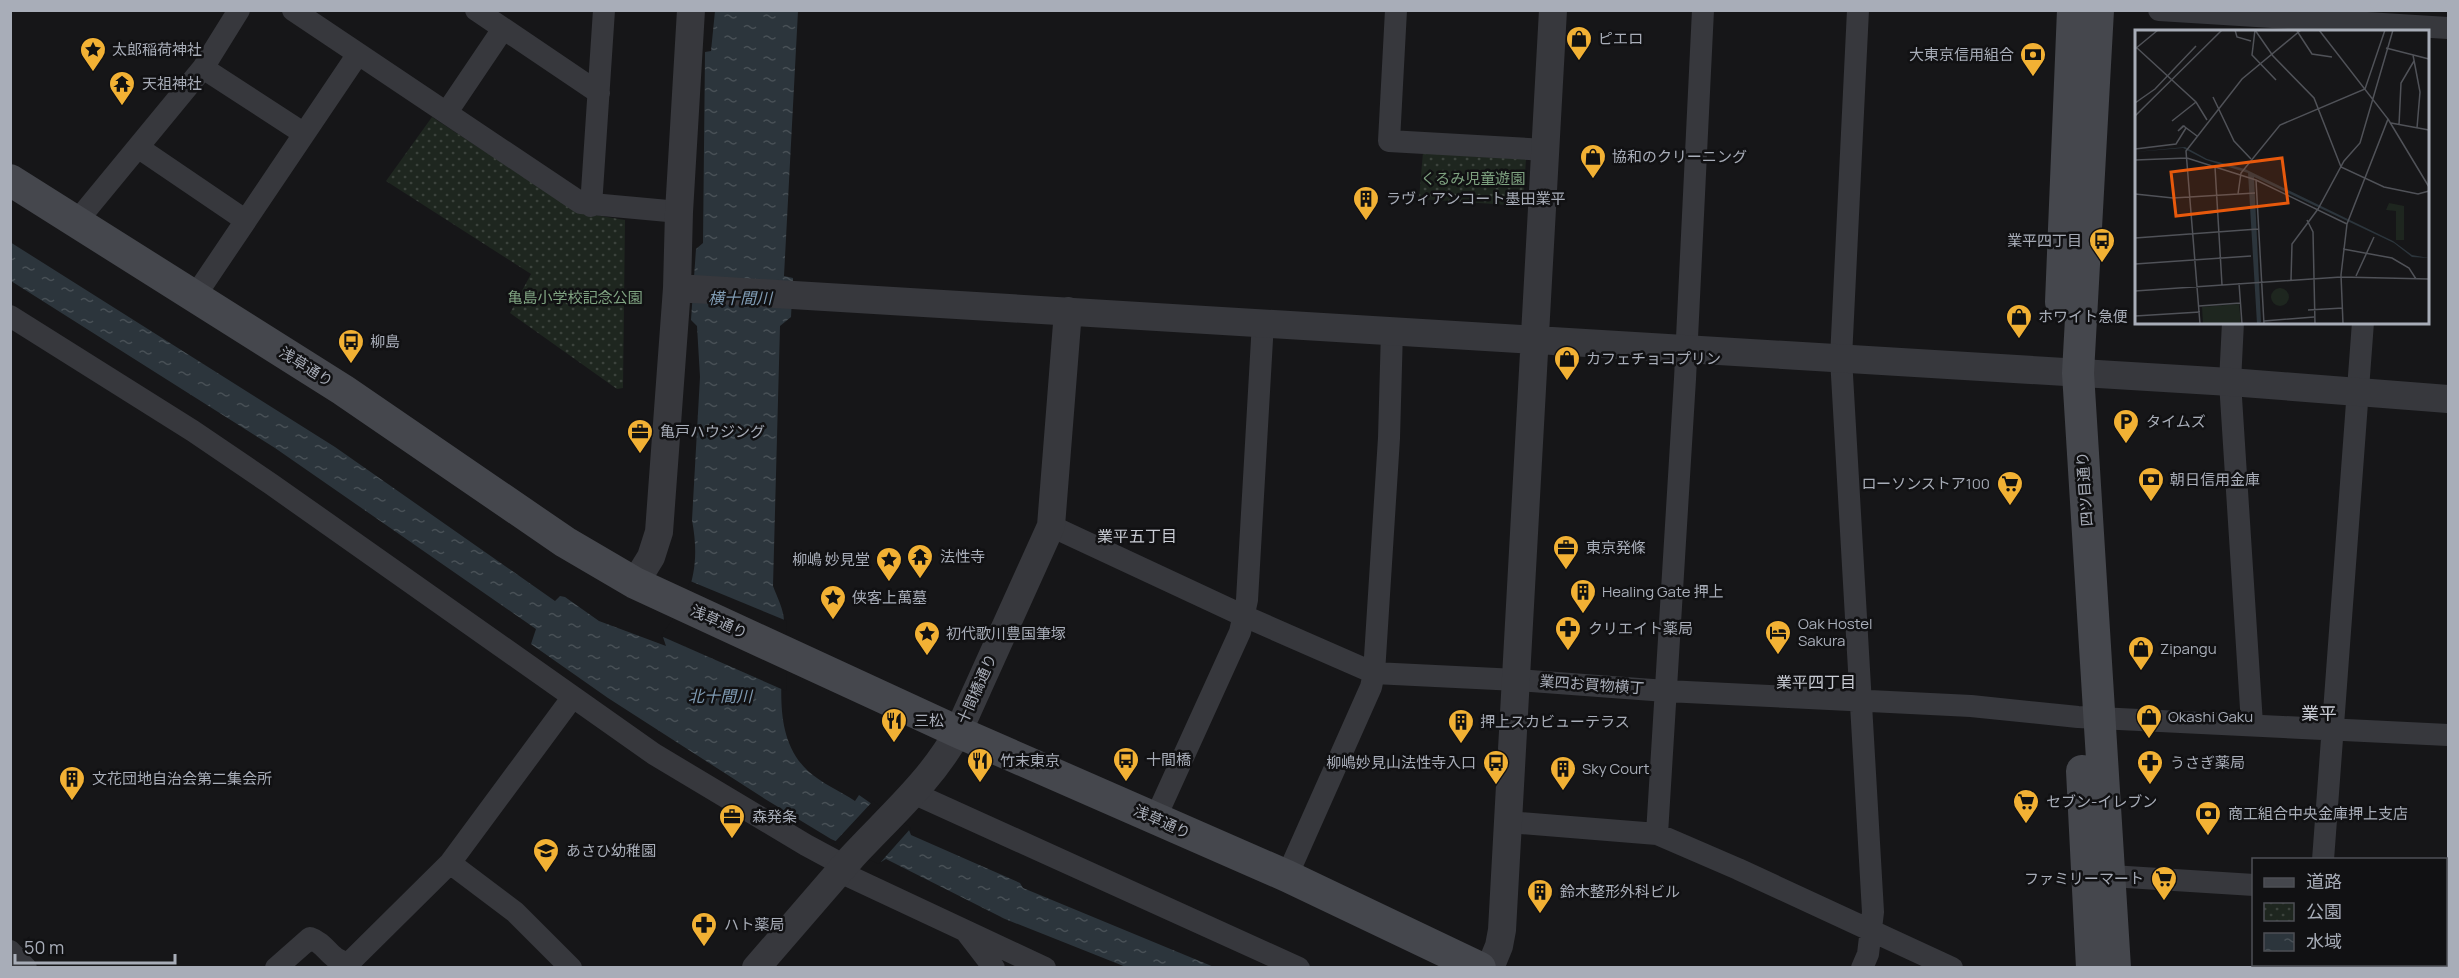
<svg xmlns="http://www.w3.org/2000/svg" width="2459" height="978" font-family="Manrope,'Noto Sans JP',sans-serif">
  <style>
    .park { fill: url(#park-dots) }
    .water { fill: url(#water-ripples) }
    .pier { fill: #161618 }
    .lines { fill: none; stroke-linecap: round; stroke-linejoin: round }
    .minor { stroke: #37383d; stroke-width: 22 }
    .tertiary { stroke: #37383d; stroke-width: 28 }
    .secondary { stroke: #45474d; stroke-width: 32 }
    .labels { text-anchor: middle; stroke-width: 5; stroke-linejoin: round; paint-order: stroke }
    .poi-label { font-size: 15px; fill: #a8adb8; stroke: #111113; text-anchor: start }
    .park-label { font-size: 15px; fill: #7fa381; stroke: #111113 }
    .street-label { font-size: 15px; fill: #a8adb8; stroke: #111113 }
    .water-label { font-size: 16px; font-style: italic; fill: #7f9bb3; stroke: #111113 }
    .neighbourhood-label { font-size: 16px; fill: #c9ccd4; stroke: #111113 }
    .quarter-label { font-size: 18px; fill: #c9ccd4; stroke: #111113 }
    .inset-road { fill: none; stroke: #505258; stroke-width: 1.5 }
    .view { fill: #e8590c; fill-opacity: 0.15; stroke: #e8590c; stroke-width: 3 }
    .inset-edge { fill: none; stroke: #a8adb8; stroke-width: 3 }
  </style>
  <defs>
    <pattern id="park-dots" width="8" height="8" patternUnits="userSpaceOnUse" patternTransform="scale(1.5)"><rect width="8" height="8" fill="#1e261f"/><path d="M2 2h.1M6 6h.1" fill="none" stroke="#3c433d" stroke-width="1.8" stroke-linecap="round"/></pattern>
    <pattern id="water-ripples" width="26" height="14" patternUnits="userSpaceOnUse" patternTransform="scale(1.5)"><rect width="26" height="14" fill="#2c353c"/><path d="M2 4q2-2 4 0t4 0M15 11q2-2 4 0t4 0" fill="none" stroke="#485056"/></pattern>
  </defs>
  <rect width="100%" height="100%" fill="#161618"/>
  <path class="park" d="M 432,117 L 577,212 L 625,220 L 623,388 L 617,389 L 510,313 L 531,274 L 386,181 Z
    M 1423,152 L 1526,159 L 1523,206 L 1419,199 Z"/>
  <path class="water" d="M 715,11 L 798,11 L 784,276 L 793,278 L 791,317 L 780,326 L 773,586 C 777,597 784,610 784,621 C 785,669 768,734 808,771 C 821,783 840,791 855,801 L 859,795 L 909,830 L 911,835 L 1020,883 L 1023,888 L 1214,967 L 1126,967 L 1005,919 L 886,859 L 881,862 L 831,839 L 765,799 L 608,698 L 531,644 L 536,629 L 275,448 L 11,281 L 10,242 L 335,447 L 555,601 L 560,596 L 565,597 L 599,621 L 666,646 L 663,637 C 691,598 701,568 692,520 L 700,377 L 697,326 L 691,320 L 696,249 L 703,243 L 705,52 L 711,51 Z"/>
  <path class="pier" d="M 690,581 L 787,621 L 786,691 L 661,636 L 679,610 Z
    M 873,801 L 911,828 L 879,864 L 833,844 Z"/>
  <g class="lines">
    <path class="minor" d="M 293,10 L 581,203 L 679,212
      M 476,10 L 599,93
      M 1396,10 L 1389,141 L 1546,150
      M 1858,10 L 1841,358 L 1873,912 L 1868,954 L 1862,968
      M 2159,10 L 2448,28
      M 203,68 L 303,133
      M 447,112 L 503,29
      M 139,148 L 245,220
      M 591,206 L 604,10
      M 77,221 L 203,68 L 239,10
      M 195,296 L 358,54
      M 10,316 L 193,431 L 271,484 L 654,754 L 806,845 L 845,866
      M 2233,322 L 2230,382 L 2252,724
      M 1051,526 L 1244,616 L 1374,673 L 1517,680 L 1666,691 L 1971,706 L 2078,717 L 2448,735
      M 913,793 L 1299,968
      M 1155,819 L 1240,632 L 1247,600 L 1263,322
      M 1508,822 L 1657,834 L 1738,869 L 1952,968
      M 1657,834 L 1685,379 L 1703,10
      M 2323,860 L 2363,322
      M 450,863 L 515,912 L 571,968
      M 840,872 L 1045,968
      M 1287,876 L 1371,687 L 1374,673 L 1389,438 L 1392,330
      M 2111,876 L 2254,885
      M 2446,894 L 2448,894
      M 967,933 L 994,968
      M 10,951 L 26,968
      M 276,968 L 310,938 C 328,944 328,960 349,963 L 450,863 L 572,698
      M 2317,968 L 2317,964"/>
    <path class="tertiary" d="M 677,288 L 2230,382 L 2448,399
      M 635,583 L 651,557 L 659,532 L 677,288 L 679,212 L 691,10
      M 756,968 C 788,931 820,894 852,857 C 889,817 931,781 958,732 L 1051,526 L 1068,311
      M 1490,968 L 1499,946 L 1502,930 L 1553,10"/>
    <path class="secondary" d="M 2098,10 L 2078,373 L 2115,968
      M 10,180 L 343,390 L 565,542 L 635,583 L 958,732 L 1287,876 L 1480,968
      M 2061,302 L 2073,10
      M 2082,771 L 2092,968"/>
  </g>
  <defs>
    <symbol id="shop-pin" viewBox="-11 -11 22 30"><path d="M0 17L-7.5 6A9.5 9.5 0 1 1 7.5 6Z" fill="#f2b134" stroke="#111113"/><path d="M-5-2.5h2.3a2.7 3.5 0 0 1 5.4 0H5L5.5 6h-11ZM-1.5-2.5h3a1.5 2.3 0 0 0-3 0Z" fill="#111"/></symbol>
    <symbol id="sight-pin" viewBox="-11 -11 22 30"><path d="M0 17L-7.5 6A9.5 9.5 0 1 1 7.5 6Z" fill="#f2b134" stroke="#111113"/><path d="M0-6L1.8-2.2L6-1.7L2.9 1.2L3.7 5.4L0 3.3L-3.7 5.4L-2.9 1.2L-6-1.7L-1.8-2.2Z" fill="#111"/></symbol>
    <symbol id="bank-pin" viewBox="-11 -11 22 30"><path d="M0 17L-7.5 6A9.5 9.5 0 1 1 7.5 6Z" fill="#f2b134" stroke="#111113"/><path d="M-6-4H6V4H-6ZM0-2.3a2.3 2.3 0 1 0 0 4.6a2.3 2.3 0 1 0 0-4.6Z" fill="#111"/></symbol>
    <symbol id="temple-pin" viewBox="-11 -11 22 30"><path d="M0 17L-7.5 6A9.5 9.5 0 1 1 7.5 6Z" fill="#f2b134" stroke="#111113"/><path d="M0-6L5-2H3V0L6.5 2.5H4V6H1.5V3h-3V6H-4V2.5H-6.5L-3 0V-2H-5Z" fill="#111"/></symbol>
    <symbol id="building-pin" viewBox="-11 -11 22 30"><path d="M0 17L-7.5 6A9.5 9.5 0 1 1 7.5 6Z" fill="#f2b134" stroke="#111113"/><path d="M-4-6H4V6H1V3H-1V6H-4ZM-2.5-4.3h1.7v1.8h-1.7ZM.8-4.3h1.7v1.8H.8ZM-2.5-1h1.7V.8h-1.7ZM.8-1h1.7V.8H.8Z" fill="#111"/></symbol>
    <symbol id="bus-pin" viewBox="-11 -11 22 30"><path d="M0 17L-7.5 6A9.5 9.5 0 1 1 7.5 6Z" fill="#f2b134" stroke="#111113"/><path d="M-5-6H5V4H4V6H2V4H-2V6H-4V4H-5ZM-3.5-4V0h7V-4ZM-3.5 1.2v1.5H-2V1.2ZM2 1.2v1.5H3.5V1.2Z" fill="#111"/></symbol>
    <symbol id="parking-pin" viewBox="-11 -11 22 30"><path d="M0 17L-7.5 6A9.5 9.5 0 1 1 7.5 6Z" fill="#f2b134" stroke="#111113"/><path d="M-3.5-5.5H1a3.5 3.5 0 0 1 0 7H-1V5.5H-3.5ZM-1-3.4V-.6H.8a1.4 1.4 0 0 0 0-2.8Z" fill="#111"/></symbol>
    <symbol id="office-pin" viewBox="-11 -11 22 30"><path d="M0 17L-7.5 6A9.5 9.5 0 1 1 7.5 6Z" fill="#f2b134" stroke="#111113"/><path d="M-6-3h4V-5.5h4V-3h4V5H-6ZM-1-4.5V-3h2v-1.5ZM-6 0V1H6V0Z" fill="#111"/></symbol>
    <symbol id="supermarket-pin" viewBox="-11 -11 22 30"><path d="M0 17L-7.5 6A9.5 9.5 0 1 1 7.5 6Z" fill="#f2b134" stroke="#111113"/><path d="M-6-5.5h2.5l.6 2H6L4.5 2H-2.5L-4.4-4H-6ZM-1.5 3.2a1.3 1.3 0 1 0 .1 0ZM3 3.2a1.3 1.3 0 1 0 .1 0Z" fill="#111"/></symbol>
    <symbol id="pharmacy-pin" viewBox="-11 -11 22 30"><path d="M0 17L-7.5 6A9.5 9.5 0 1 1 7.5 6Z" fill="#f2b134" stroke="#111113"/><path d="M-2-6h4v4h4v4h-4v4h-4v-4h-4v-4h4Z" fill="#111"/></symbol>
    <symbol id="hotel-pin" viewBox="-11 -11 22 30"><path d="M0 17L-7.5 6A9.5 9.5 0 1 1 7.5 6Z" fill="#f2b134" stroke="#111113"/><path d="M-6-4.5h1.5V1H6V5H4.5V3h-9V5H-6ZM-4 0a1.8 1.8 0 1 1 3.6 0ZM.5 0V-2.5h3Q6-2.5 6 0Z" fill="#111"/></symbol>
    <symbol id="restaurant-pin" viewBox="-11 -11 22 30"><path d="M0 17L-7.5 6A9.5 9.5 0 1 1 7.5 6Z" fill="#f2b134" stroke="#111113"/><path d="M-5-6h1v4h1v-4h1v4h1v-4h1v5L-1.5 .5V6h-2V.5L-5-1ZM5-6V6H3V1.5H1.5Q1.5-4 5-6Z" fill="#111"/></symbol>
    <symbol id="school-pin" viewBox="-11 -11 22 30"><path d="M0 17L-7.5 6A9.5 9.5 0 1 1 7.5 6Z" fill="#f2b134" stroke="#111113"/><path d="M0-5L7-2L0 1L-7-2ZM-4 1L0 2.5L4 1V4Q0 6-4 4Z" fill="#111"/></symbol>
  </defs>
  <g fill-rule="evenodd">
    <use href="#shop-pin" x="1564" y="24" width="30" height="40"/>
    <use href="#sight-pin" x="78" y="35" width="30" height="40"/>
    <use href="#bank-pin" x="2018" y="40" width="30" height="40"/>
    <use href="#temple-pin" x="107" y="69" width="30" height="40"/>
    <use href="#shop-pin" x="1578" y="142" width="30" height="40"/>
    <use href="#building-pin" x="1351" y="184" width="30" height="40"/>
    <use href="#bus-pin" x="2087" y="226" width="30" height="40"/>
    <use href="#shop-pin" x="2004" y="302" width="30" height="40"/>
    <use href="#bus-pin" x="336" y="327" width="30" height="40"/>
    <use href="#shop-pin" x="1552" y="344" width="30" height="40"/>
    <use href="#parking-pin" x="2111" y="407" width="30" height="40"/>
    <use href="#office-pin" x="625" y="417" width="30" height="40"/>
    <use href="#bank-pin" x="2136" y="465" width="30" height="40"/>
    <use href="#supermarket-pin" x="1995" y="469" width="30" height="40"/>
    <use href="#office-pin" x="1551" y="533" width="30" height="40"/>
    <use href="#temple-pin" x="905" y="542" width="30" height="40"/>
    <use href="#sight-pin" x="874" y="545" width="30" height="40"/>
    <use href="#building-pin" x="1568" y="577" width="30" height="40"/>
    <use href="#sight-pin" x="818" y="583" width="30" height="40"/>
    <use href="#pharmacy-pin" x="1553" y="614" width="30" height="40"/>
    <use href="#hotel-pin" x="1763" y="618" width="30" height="40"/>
    <use href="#sight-pin" x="912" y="619" width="30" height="40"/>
    <use href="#shop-pin" x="2126" y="634" width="30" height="40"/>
    <use href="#shop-pin" x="2134" y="702" width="30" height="40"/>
    <use href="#restaurant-pin" x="879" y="706" width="30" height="40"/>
    <use href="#building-pin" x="1446" y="707" width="30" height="40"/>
    <use href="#bus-pin" x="1111" y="745" width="30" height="40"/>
    <use href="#restaurant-pin" x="965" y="746" width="30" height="40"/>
    <use href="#bus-pin" x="1481" y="748" width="30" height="40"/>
    <use href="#pharmacy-pin" x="2135" y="748" width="30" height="40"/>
    <use href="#building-pin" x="1548" y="754" width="30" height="40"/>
    <use href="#building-pin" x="57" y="764" width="30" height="40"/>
    <use href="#supermarket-pin" x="2011" y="787" width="30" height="40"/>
    <use href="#bank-pin" x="2193" y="799" width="30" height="40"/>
    <use href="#office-pin" x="717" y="802" width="30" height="40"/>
    <use href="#school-pin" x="531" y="836" width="30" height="40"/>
    <use href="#supermarket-pin" x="2149" y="864" width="30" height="40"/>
    <use href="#building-pin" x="1525" y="877" width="30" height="40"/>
    <use href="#pharmacy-pin" x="689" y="910" width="30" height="40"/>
  </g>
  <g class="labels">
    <g class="poi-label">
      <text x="1598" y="44">ピエロ</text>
      <text x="112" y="55">太郎稲荷神社</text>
      <text x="2014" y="60" text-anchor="end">大東京信用組合</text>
      <text x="142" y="89">天祖神社</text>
      <text x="1612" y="162">協和のクリーニング</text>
      <text x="1386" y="204">ラヴィアンコート墨田業平</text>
      <text x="2082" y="246" text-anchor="end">業平四丁目</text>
      <text x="2038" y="322">ホワイト急便</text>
      <text x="370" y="347">柳島</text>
      <text x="1586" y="364">カフェチョコプリン</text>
      <text x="2146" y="427">タイムズ</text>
      <text x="660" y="437">亀戸ハウジング</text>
      <text x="2170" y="485">朝日信用金庫</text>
      <text x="1990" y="489" text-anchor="end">ローソンストア100</text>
      <text x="1586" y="553">東京発條</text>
      <text x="940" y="562">法性寺</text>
      <text x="870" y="565" text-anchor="end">柳嶋 妙見堂</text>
      <text x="1602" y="597">Healing Gate 押上</text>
      <text x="852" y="603">侠客上萬墓</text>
      <text x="1798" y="629">Oak Hostel<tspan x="1798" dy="17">Sakura</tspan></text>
      <text x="1588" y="634">クリエイト薬局</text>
      <text x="946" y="639">初代歌川豊国筆塚</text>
      <text x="2160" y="654">Zipangu</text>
      <text x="2168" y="722">Okashi Gaku</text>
      <text x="914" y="726">三松</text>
      <text x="1480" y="727">押上スカビューテラス</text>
      <text x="1146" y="765">十間橋</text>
      <text x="1000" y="766">竹末東京</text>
      <text x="1476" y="768" text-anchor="end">柳嶋妙見山法性寺入口</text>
      <text x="2170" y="768">うさぎ薬局</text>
      <text x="1582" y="774">Sky Court</text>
      <text x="92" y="784">文花団地自治会第二集会所</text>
      <text x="2046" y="807">セブン-イレブン</text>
      <text x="2228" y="819">商工組合中央金庫押上支店</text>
      <text x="752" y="822">森発条</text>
      <text x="566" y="856">あさひ幼稚園</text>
      <text x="2144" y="884" text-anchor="end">ファミリーマート</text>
      <text x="1560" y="897">鈴木整形外科ビル</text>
      <text x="724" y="930">ハト薬局</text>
    </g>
    <g class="park-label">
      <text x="1473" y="184">くるみ児童遊園</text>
      <text x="575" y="303">亀島小学校記念公園</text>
    </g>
    <g class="street-label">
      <text transform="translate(306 367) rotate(32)" y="5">浅草通り</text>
      <text transform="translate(2085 489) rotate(-94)" y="5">四ツ目通り</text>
      <text transform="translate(719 622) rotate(24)" y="5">浅草通り</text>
      <text transform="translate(1592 685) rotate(4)" y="5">業四お買物横丁</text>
      <text transform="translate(977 689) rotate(-66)" y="5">十間橋通り</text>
      <text transform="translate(1162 822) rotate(24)" y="5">浅草通り</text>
    </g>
    <g class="water-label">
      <text x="740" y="304">横十間川</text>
      <text x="720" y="702">北十間川</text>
    </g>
    <g class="neighbourhood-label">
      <text x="1137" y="542">業平五丁目</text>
      <text x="1816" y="688">業平四丁目</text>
    </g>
    <g class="quarter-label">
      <text x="2319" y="720">業平</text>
    </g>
  </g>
  <g transform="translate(2135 30)">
    <rect width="294" height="294" fill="#161618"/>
    <path d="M 254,173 L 269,176 L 269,210 L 261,210 L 261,181 L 251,180 ZM 104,274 L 106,294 L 68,294 L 67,277 Z" fill="#1e261f"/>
    <path d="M136 267a9 9 0 1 1 18 0a9 9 0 1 1-18 0Z" fill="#1e261f"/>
    <path d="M 50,117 L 72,129 L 110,139 L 258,211 L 277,225 L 294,228 L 277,227 L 259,213 L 119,147 L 126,292 L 122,294 L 113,143 L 71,130 L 48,118 L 0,122 Z" fill="#2c353c"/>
    <path class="inset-road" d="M 100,0 L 102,7 L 116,11M 120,0 L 138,26 L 179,68 L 206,137 L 249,157 L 283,164 L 294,161M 120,0 L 117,25 L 141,50M 184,0 L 253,89 L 212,194 L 206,245 L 208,294M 162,1 L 177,24 L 197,27M 2,18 L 61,72 L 72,90M 251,18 L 294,29M 0,19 L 23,0M 278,25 L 285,62 L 282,98M 78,67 L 99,111 L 116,129M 0,73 L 20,59 L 61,16M 0,86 L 87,0M 253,89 L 294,157M 37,91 L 61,72M 256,93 L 294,100M 264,95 L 266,53 L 279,31M 49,96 L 43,101 L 48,96 L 49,96 L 50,97 L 62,106M 0,119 L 41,114 L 51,98M 0,130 L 52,128 L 121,150 L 212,194M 80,137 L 87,255M 121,150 L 129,294M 0,164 L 38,168 L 120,163M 103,164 L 106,143 L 145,95 L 230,59 L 250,0M 58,184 L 82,182M 172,190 L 178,202 L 180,294M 0,208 L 123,199M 208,219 L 257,228 L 274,238 L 281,249M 0,234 L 116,226M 221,246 L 239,207M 156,250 L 157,214 L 183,179 L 209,131 L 225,113 L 258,0M 104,253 L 107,294M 0,261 L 206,247 L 294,249M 64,276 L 105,273M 173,280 L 208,278M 0,286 L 65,282M 129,291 L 179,287M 65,294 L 51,121 L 107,49 L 166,0"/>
    <path class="view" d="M 147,128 L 153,173 L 41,186 L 36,142 Z"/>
    <rect width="294" height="294" class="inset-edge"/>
  </g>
  <rect width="2459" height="978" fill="none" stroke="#a8adb8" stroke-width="24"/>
  <rect x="2252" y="858" width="195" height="108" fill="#111113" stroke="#4d4f55" stroke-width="1.5"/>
  <rect x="2264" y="878" width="30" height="9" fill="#45474d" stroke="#4d4f55" stroke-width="1.5"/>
  <text x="2306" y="888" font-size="18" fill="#a8adb8">道路</text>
  <rect x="2264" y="903" width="30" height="18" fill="url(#park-dots)" stroke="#4d4f55" stroke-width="1.5"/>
  <text x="2306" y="918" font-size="18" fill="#a8adb8">公園</text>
  <rect x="2264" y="933" width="30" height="18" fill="url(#water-ripples)" stroke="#4d4f55" stroke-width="1.5"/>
  <text x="2306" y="948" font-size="18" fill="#a8adb8">水域</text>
  <path d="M15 954v9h160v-9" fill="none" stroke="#a8adb8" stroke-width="3"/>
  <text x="24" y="954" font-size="18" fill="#a8adb8" stroke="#111113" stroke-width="4.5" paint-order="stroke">50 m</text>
</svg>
